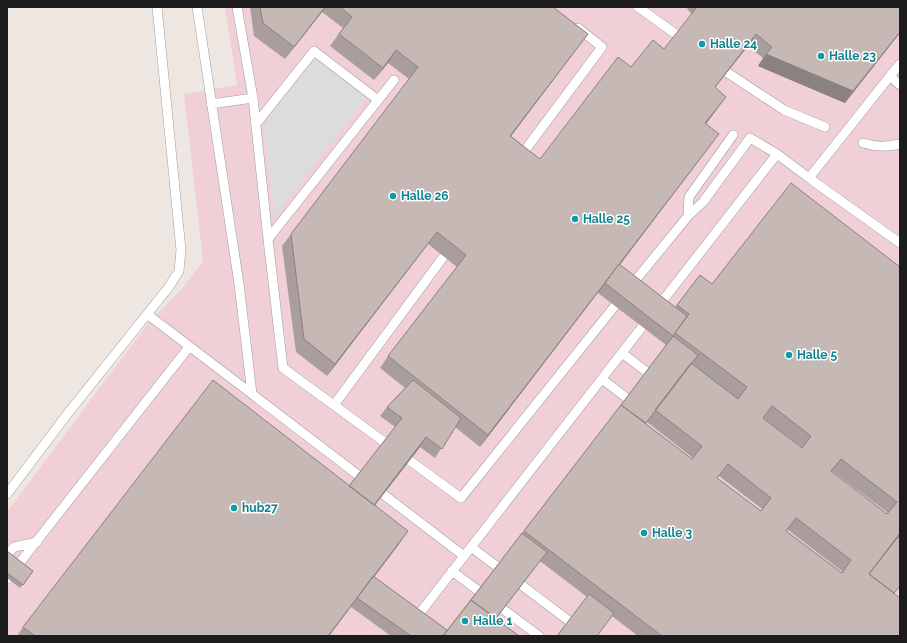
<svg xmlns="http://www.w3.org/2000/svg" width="907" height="643" font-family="Raleway,sans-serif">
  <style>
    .commercial { fill: #f0d0d6 }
    .parking { fill: #dcdcdc }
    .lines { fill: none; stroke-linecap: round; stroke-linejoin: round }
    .service-casing { stroke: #9d9d9d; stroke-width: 10 }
    .service { stroke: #fff; stroke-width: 9 }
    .wall { fill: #aa9e9c; fill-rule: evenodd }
    .shaded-wall { fill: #8b817f }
    .building { fill: #c6b8b5; stroke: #8b817f; fill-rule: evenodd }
    .culture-dot { fill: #0f9aa8; stroke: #fff; stroke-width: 1.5 }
    .labels { text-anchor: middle; stroke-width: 3; stroke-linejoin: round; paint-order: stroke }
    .culture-label { font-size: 12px; font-weight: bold; fill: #0d838f; stroke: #fff; text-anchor: start }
  </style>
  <rect width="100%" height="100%" fill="#eee7e1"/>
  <path class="commercial" d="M 225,7 L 900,7 L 900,636 L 7,636 L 7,512 L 148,323 L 181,290 L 203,261 L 184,94 L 237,85 Z"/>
  <path class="parking" d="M 315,58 L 367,96 L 274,217 L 264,124 Z"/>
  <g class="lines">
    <defs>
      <path id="service" d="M 197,7 L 239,284 L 252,394 L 464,556
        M 237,7 L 253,98 L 268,239 L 394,80
        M 638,7 L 677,35
        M 900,64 L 890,76 L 900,85
        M 728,73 L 784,110 L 825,127
        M 890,76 L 809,178 L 900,243
        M 211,104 L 253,98
        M 256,124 L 314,51 L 378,100
        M 863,143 C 877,147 886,147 900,144
        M 520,157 L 602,47 L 578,28
        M 688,216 L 689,197 L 733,135
        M 268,239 L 283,368 L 461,498 L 622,297
        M 630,287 L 688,216 L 703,202 L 750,138 L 777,154 L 809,178
        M 657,308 L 777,154
        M 147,314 L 252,394
        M 622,353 L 656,379
        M 602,379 L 636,405
        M 334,405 L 444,256
        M 7,494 L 65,417 L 168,288 L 179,271 L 181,250 L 157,7
        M 471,547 L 589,636
        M 7,555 L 14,547 L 37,542
        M 452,571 L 539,636
        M 7,579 L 189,347
        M 402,636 L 649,318"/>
    </defs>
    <use href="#service" class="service-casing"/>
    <use href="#service" class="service"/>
  </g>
  <path class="wall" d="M 250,7 L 553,7 L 579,46 L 511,136 L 540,159 L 631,67 L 664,49 L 692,15 L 686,7 L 900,7 L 845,103 L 758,66 L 763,58 L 748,46 L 715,87 L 717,109 L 706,124 L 710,146 L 620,265 L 675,307 L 700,275 L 712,284 L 900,267 L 900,586 L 894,593 L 900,636 L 638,636 L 540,561 L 496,619 L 519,636 L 391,636 L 351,607 L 329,636 L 17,636 L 23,627 L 349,486 L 395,427 L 380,416 L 387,407 L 405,388 L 380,368 L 388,356 L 457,267 L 428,244 L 327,376 L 296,352 L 282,246 L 291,234 L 409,79 L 388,63 L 374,80 L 330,46 L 343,28 L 322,12 L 285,59 L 254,36 ZM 599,291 L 598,293 L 666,345 L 621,405 L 447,630 L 374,577 L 399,544 L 374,506 L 420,447 L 435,458 L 455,427 L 480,447 ZM 763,418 L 803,448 L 802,448 ZM 647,422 L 693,458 L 692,459 L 646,424 ZM 832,471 L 888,513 L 887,514 L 831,472 ZM 719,476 L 762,509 L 761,511 L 717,478 ZM 788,530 L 843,572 L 842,573 L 786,531 Z
    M 7,551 L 33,571 L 20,588 L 7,578 Z"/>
  <path class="shaded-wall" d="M 325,7 L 326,7 L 322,12 L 285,59 L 294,47 Z
    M 900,32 L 900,33 L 845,103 L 758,66 L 766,54 Z
    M 588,34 L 579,46 L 502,148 L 510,136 Z
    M 756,34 L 748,46 L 706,99 L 715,87 Z
    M 396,50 L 388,63 L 374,80 L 383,68 Z
    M 726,97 L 717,109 L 697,136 L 705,123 Z
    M 719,134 L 710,146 L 480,447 L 488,435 Z
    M 437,232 L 428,244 L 327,376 L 335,364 Z
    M 426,437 L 420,447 L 366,517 L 372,508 Z
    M 408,531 L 399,544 L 358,598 L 357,598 L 329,636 L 328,636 Z"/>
  <path class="building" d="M 260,7 L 325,7 L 294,47 L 263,23 Z
    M 340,7 L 553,7 L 588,34 L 510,136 L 540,159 L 618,57 L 631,67 L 653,40 L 664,49 L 697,7 L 900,7 L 900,32 L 853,91 L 766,54 L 772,47 L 756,34 L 715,87 L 726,97 L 705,123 L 719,134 L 488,435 L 388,356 L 466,255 L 437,232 L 335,364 L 304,339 L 291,234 L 418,67 L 396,50 L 383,68 L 339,34 L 352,17 Z
    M 791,183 L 900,267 L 900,533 L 869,574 L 900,598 L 900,636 L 662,636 L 524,531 L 621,405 L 692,459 L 702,446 L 655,410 L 691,363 L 738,399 L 747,387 L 675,333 L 689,314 L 677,305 L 700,275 L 712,284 ZM 772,406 L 811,436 L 802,448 L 763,418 ZM 841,459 L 897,502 L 887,514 L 831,471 ZM 728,464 L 771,498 L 761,511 L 717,478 ZM 796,518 L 851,560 L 842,573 L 786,531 Z
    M 619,264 L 687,316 L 673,336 L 605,283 Z
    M 673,336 L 698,355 L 646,423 L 621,405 Z
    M 213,380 L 408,531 L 328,636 L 35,636 L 23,627 Z
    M 413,380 L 461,418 L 442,449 L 426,437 L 374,505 L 349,486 L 402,418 L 387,407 Z
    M 522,533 L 547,552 L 496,618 L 471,600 Z
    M 898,537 L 900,538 L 900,586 L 894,593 L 869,574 Z
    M 7,551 L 33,571 L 23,585 L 7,573 Z
    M 373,576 L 447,630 L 443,636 L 411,636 L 357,598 Z
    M 589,594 L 614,613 L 597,636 L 557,636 Z
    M 471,600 L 519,636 L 443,636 Z"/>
  <g class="culture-dot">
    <circle cx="702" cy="44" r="4"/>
    <circle cx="821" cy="56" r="4"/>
    <circle cx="393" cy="196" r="4"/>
    <circle cx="575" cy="219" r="4"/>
    <circle cx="789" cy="355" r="4"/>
    <circle cx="234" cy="508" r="4"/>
    <circle cx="644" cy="533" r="4"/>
    <circle cx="465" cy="621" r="4"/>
  </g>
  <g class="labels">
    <g class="culture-label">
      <text x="710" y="48">Halle 24</text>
      <text x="829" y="60">Halle 23</text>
      <text x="401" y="200">Halle 26</text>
      <text x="583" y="223">Halle 25</text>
      <text x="797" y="359">Halle 5</text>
      <text x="242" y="512">hub27</text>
      <text x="652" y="537">Halle 3</text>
      <text x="473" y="625">Halle 1</text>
    </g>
  </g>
  <rect width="907" height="643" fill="none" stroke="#1c1c1c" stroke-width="16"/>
</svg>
